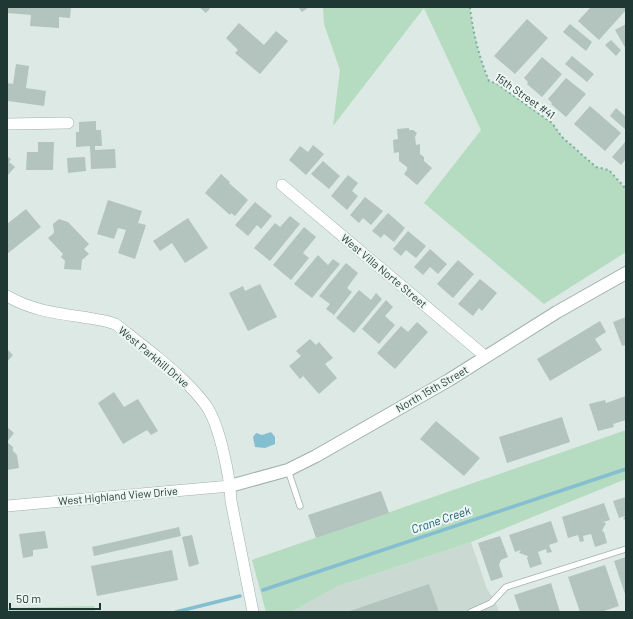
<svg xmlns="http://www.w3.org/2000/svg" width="633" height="619" font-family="Barlow,sans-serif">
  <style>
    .built { fill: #cbd9d3 }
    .green { fill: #b5dbc1 }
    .water { fill: #83bfd0 }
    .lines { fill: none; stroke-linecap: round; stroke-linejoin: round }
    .stream { stroke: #83bfd0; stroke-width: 3.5 }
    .building { fill: #b2c4bd }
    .service-casing { stroke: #a0b0ab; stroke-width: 7 }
    .minor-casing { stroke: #a0b0ab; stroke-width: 12 }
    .tertiary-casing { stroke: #a0b0ab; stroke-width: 14 }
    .path { stroke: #7dada1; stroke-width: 2; stroke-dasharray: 2 3; stroke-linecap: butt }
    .service { stroke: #fff; stroke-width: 5.5 }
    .minor { stroke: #fff; stroke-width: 11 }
    .tertiary { stroke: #fff; stroke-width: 12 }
    .labels { text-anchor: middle; stroke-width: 4; stroke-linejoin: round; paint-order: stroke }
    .street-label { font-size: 11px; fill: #1f3833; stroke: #edf6f2 }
    .water-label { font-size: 12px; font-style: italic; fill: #195f73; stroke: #edf6f2 }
  </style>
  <rect width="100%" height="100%" fill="#dde9e4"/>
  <path class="built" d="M 471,542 L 487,589 L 495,601 L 499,612 L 291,612 L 338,586 Z"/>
  <path class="green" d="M 323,7 L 470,7 C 473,33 479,57 489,81 L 497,84 L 552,123 L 562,137 L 596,167 L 609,170 L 626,189 L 626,252 L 544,304 L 424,203 L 481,130 L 424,8 L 333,126 L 340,70 L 324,24 Z
    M 626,430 L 626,479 L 471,542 L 338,586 L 291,612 L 266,612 L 252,560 Z
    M 94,606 L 95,612 L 7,612 L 7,608 Z"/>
  <path class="water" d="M 271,432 L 275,437 L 275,444 L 265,448 L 255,447 L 253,437 L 256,433 L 262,435 Z"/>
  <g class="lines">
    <path class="stream" d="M 263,590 L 626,469
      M 176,612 L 240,596"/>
  </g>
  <path class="building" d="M 7,7 L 71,7 L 70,18 L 59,17 L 59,28 L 30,26 L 31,15 L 7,13 Z
    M 199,7 L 211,7 L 206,13 Z
    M 298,7 L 309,7 L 302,12 Z
    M 591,7 L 626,7 L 626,10 L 599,40 L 578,21 Z
    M 527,19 L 548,38 L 515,74 L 494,56 Z
    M 239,23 L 264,45 L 276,31 L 288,41 L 260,74 L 235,53 L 238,50 L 226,38 Z
    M 570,24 L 592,42 L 586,51 L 563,32 Z
    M 626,24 L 626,49 L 615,30 Z
    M 611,40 L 621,50 L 616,56 L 605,45 Z
    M 572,56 L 594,74 L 587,82 L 565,64 Z
    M 542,57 L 562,74 L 542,97 L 527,84 L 528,82 L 524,78 Z
    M 16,64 L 29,66 L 26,88 L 46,91 L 44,106 L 8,101 L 7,83 L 13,84 Z
    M 566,78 L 586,94 L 566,117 L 551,104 L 552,103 L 548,99 Z
    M 590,106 L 621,133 L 605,151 L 574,124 Z
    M 616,108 L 626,117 L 626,130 L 610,116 Z
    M 96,121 L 96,130 L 101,130 L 102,146 L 95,146 L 95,150 L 115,149 L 116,168 L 91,169 L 90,146 L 76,147 L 76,132 L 79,132 L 79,122 Z
    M 409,128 L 409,130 L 413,130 L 417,133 L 415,137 L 416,145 L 420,144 L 420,154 L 424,157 L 424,161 L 432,168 L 417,185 L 404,174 L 407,170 L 407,167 L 399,161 L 399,152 L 394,153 L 393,140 L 398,139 L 397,129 Z
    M 626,141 L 626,159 L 621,165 L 612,157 Z
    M 38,142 L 54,142 L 53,170 L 26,170 L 27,152 L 38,152 Z
    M 313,145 L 324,154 L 306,175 L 289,160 L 300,146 L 308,152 Z
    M 7,156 L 11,159 L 9,162 L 15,167 L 7,176 Z
    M 85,157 L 86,171 L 68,173 L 67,158 Z
    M 323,161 L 340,176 L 329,189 L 311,174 Z
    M 221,174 L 230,182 L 229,183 L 248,200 L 235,216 L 231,213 L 230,215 L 205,193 Z
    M 348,175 L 358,183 L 352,191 L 358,196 L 347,210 L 331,196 Z
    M 365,197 L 383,211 L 371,225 L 363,218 L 359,223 L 350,215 Z
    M 108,200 L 142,211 L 138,223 L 146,225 L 135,259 L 118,253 L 126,230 L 118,228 L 114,239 L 97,234 Z
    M 255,202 L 272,216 L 261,229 L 257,225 L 248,236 L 235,225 Z
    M 26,209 L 41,227 L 7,254 L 7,224 Z
    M 388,213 L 405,228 L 394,242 L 384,234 L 381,238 L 372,231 Z
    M 290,216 L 300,224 L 270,261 L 254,248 L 275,223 L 280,227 Z
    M 188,218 L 208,248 L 185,263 L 172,243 L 160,251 L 153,241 Z
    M 59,219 L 68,222 L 89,244 L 84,249 L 89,254 L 82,260 L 81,270 L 64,269 L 65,261 L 61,257 L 63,254 L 48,238 L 54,233 L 53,224 Z
    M 304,227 L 316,237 L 303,253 L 309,258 L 291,280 L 273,265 Z
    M 408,231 L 426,246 L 416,258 L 406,250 L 401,256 L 393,249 Z
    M 430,249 L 447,264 L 438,274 L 430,267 L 423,275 L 414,267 Z
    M 318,255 L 328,265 L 333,259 L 340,264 L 312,298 L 294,284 Z
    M 458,260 L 474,274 L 453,298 L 437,284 Z
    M 346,263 L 358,273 L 347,288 L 352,292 L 334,315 L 326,309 L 330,304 L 319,296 Z
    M 480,279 L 497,293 L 482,311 L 479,308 L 473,316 L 458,304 Z
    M 260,284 L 277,317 L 248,331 L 229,293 L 243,286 L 245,291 Z
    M 359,290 L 371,300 L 376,293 L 382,299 L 354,333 L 336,318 Z
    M 386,300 L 393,307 L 385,316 L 395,325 L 379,344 L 362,329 Z
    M 626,317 L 626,345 L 622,346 L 613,322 Z
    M 600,321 L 606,332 L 595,339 L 602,350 L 550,381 L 537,359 Z
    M 417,322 L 428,332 L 395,369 L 377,353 L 401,326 L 408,332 Z
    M 310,339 L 316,345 L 319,342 L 333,358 L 325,364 L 337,378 L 319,394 L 303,376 L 300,379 L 289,366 L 301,356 L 296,351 Z
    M 7,349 L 13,355 L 7,362 Z
    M 114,392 L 124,407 L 138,399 L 158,431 L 151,435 L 147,430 L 123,444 L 98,403 Z
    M 626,396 L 626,420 L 613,424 L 614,427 L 598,431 L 589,404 L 605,400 L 606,403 Z
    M 562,417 L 570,442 L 507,463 L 499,437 Z
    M 436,421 L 480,458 L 464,476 L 420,439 Z
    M 7,427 L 14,433 L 7,442 Z
    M 7,442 L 13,447 L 13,451 L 17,455 L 19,468 L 7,470 Z
    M 381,491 L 389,513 L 316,538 L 308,515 Z
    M 626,497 L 626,520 L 623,519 L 625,516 L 619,518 L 613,501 Z
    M 604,503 L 610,520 L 603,522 L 606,523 L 602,531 L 604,532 L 607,543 L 595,547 L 591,534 L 583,536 L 584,541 L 580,542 L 578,535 L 568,538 L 562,517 Z
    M 551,521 L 558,542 L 549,545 L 552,552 L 547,553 L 546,549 L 538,552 L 542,564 L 530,568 L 527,558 L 528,556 L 519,553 L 521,550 L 515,552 L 509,535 Z
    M 179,527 L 181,536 L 94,556 L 92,547 Z
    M 45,531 L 48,548 L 33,550 L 33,556 L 23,558 L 19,534 Z
    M 192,535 L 199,564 L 189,567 L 182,537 Z
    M 500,536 L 508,557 L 501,560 L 499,565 L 503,577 L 491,581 L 478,543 Z
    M 172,550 L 178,580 L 97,596 L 91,566 Z
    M 626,557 L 626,597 L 614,561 Z
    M 605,565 L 619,606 L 601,612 L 580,612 L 568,577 Z
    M 551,583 L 560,612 L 520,612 L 514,595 Z
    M 429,584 L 439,612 L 347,612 Z"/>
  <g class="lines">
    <defs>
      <path id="service" d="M 288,470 L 300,506
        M 471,612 L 491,603 L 506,587 L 626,549"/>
      <path id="minor" d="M 7,124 L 68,123
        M 282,185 L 486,357
        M 7,296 C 31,310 55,313 82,317 C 93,319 105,320 115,324 C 119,326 123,331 127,333 C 137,341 146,348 156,356 C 174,371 193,387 207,407 C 220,427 230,477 231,501 L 253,612
        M 7,506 L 230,486"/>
      <path id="tertiary" d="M 230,486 L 288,470 L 316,456 L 449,380 L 557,312 L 626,273"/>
    </defs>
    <use href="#service" class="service-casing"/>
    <use href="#minor" class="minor-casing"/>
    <use href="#tertiary" class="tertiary-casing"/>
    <path class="path" d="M 470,7 C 473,33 479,57 489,81 L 497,84 L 552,123 L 562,137 L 596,167 L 609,170 L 626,189"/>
    <use href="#service" class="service"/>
    <use href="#minor" class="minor"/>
    <use href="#tertiary" class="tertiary"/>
  </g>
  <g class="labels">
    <g class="street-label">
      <text transform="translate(525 96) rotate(35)" y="4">15th Street #41</text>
      <text transform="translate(384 271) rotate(40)" y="4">West Villa Norte Street</text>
      <text transform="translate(154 357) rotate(40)" y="4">West Parkhill Drive</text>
      <text transform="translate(432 389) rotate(-30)" y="4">North 15th Street</text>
      <text transform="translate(118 496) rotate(-5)" y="4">West Highland View Drive</text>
    </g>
    <g class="water-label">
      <text transform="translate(441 520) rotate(-19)" y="4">Crane Creek</text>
    </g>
  </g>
  <rect width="633" height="619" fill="none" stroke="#1f3833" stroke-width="16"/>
  <path d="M10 603v6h90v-6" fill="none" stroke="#1f3833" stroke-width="2"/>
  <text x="16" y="603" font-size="12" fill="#1f3833" stroke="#edf6f2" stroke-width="3" paint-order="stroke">50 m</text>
</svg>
